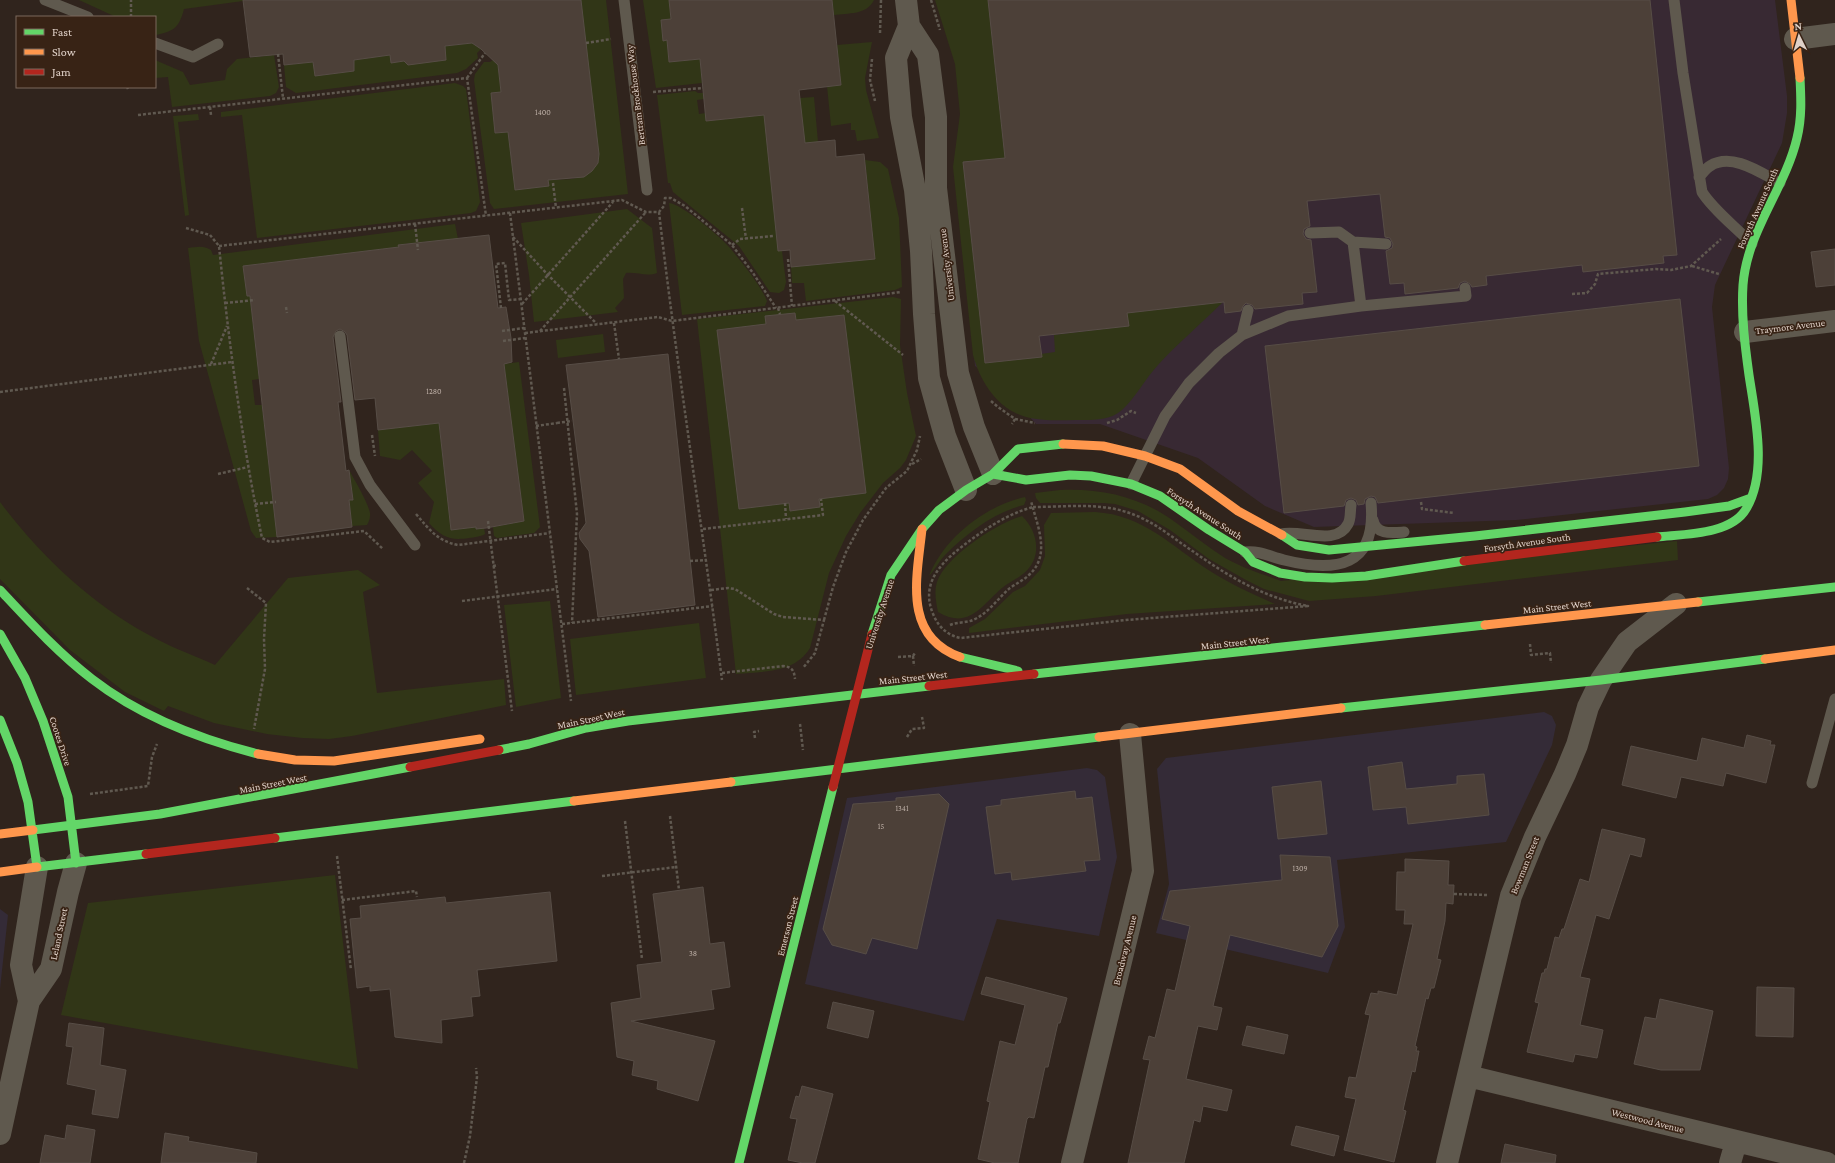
<svg xmlns="http://www.w3.org/2000/svg" width="1835" height="1163" font-family="'Crimson Pro',serif">
  <style>
    .commercial { fill: #342b37 }
    .medical { fill: #382933 }
    .green { fill: #313617 }
    .building { fill: #4c4038; stroke: #574d46 }
    .lines { fill: none; stroke-linecap: round; stroke-linejoin: round }
    .path { stroke: #605950; stroke-width: 2.5; stroke-dasharray: 3 2; stroke-linecap: butt }
    .lane { stroke: #5f594e; stroke-width: 11 }
    .street { stroke: #5f594e; stroke-width: 22 }
    .fast { stroke: #63d668; stroke-width: 9 }
    .slow { stroke: #ff974d; stroke-width: 9 }
    .jam { stroke: #b3261e; stroke-width: 9 }
    .path-bridge { stroke: #605950; stroke-width: 2.5; stroke-dasharray: 3 2; stroke-linecap: butt }
    .labels { text-anchor: middle; stroke-width: 3.5; stroke-linejoin: round; paint-order: stroke }
    .number-label { font-size: 8px; fill: #bbada4 }
    .street-label { font-size: 10px; fill: #e0d1c8; stroke: #382315 }
  </style>
  <rect width="100%" height="100%" fill="#30241d"/>
  <path class="commercial" d="M 1544,712 L 1552,716 L 1556,725 L 1552,745 L 1506,842 L 1337,860 L 1345,927 L 1328,973 L 1156,933 L 1169,884 L 1157,769 L 1166,758 Z
    M 1087,768 L 1097,770 L 1105,777 L 1117,857 L 1099,936 L 997,919 L 964,1021 L 805,984 L 847,798 Z
    M 0,909 L 8,915 L 0,989 Z"/>
  <path class="medical" d="M 966,0 L 1775,0 L 1787,96 L 1787,113 L 1782,143 L 1715,285 L 1712,307 L 1729,468 L 1728,479 L 1724,488 L 1717,495 L 1708,499 L 1516,520 L 1314,527 L 1265,506 L 1198,458 L 1100,424 L 1036,424 L 1010,395 L 975,366 L 956,172 L 978,128 Z"/>
  <path class="green" d="M 79,0 L 243,0 L 243,1 L 184,9 C 179,28 174,31 156,35 L 155,17 L 116,17 Z
    M 581,0 L 606,0 L 628,194 L 494,209 L 490,203 L 474,80 L 475,74 L 484,62 L 490,62 L 493,60 L 498,62 L 501,92 L 491,93 L 495,133 L 508,132 L 515,190 L 548,186 L 548,180 C 569,179 585,182 598,163 Z
    M 643,0 L 669,0 L 671,19 L 661,21 L 663,40 L 667,40 L 669,62 L 700,59 L 702,83 L 656,88 Z
    M 832,0 L 874,0 C 867,15 848,13 834,15 Z
    M 935,0 L 988,0 L 1005,158 L 963,162 L 985,363 L 1041,357 L 1041,354 L 1055,352 L 1054,335 L 1128,326 L 1127,313 L 1223,302 C 1202,323 1178,343 1158,365 C 1145,379 1136,397 1122,410 C 1110,421 1091,420 1076,420 C 1063,420 1049,421 1037,419 C 1002,416 981,385 973,355 L 953,167 L 960,114 L 955,64 Z
    M 872,42 L 865,78 L 866,90 L 879,138 L 857,141 L 855,130 L 851,130 L 851,123 L 831,126 L 827,86 L 841,85 L 837,45 Z
    M 472,43 L 481,49 L 477,53 L 478,58 L 466,69 L 457,73 L 296,93 L 286,87 L 284,65 L 313,62 L 316,76 L 354,71 L 354,60 L 390,55 L 391,63 L 404,61 L 408,64 L 445,46 Z
    M 274,55 L 279,87 L 276,93 L 270,96 L 172,107 L 168,77 L 155,78 L 155,60 L 183,72 L 190,85 L 225,80 L 227,69 L 237,59 Z
    M 455,83 L 463,86 L 466,89 L 480,202 L 476,211 L 471,213 L 257,238 L 242,115 L 221,117 L 221,112 Z
    M 695,91 L 698,93 L 704,93 L 704,99 L 697,100 L 699,114 L 706,113 L 707,121 L 801,111 L 800,98 L 814,97 L 818,142 L 782,251 L 786,282 L 784,290 L 779,293 L 770,292 L 739,246 L 673,192 L 670,183 L 668,183 L 657,95 Z
    M 198,114 L 199,120 L 178,122 L 189,215 L 185,216 L 173,116 Z
    M 865,160 L 880,162 L 888,169 L 899,218 L 902,287 L 895,290 L 806,301 L 804,283 L 792,283 L 791,267 L 875,259 Z
    M 669,203 C 682,204 721,237 730,248 C 740,260 762,287 767,301 L 765,306 L 682,315 Z
    M 627,209 L 652,228 L 657,273 C 647,277 637,272 626,273 L 623,279 L 624,298 L 615,308 L 618,312 L 534,322 L 529,275 L 521,223 Z
    M 455,224 L 458,239 L 422,242 L 423,250 L 412,251 L 411,243 L 398,245 L 399,247 L 243,266 L 247,295 L 255,295 L 256,305 L 251,306 L 259,379 L 252,380 L 255,405 L 262,405 L 277,537 L 256,538 L 251,531 L 199,341 L 188,248 C 197,247 203,245 211,250 L 213,255 Z
    M 893,297 L 901,299 L 900,345 L 907,393 L 916,436 L 906,460 L 900,468 L 883,483 L 860,513 L 846,536 L 829,573 L 810,648 C 794,674 763,671 736,674 L 697,319 Z
    M 603,334 L 605,352 L 558,358 L 556,340 Z
    M 519,362 L 540,527 L 534,533 L 497,538 L 494,536 L 493,527 L 524,521 L 504,364 Z
    M 439,423 L 451,530 L 476,527 L 484,528 L 485,534 C 480,537 475,537 469,538 C 450,541 442,537 429,523 L 434,502 L 418,483 L 432,471 L 412,450 L 400,460 L 380,456 L 378,430 Z
    M 349,470 C 354,479 372,509 370,516 C 370,519 368,523 367,525 L 352,526 L 349,500 L 353,500 Z
    M 1060,490 C 1102,488 1141,497 1175,522 C 1192,534 1208,547 1225,558 C 1243,568 1262,574 1281,581 L 1677,541 L 1678,560 L 1376,596 L 1309,601 L 1264,589 L 1246,580 L 1209,559 L 1170,530 L 1138,511 L 1115,504 L 1104,503 L 1040,503 L 1036,498 L 1035,493 Z
    M 1025,497 L 1026,500 L 1024,505 C 995,512 967,533 946,554 C 939,561 935,570 929,576 C 944,538 985,506 1025,497 Z
    M 0,502 C 39,554 91,604 149,635 C 170,647 193,655 215,665 L 288,578 L 358,570 L 380,585 L 363,592 L 377,693 L 504,679 L 506,705 L 352,736 L 329,739 L 303,738 L 267,734 L 214,723 L 168,706 L 164,711 L 125,692 L 70,650 L 0,579 Z
    M 1095,512 C 1144,515 1171,546 1210,571 C 1230,584 1253,594 1275,604 L 1127,614 L 969,633 L 969,628 L 985,619 L 1013,592 L 1025,586 L 1040,570 L 1045,556 L 1044,525 L 1051,513 Z
    M 1022,516 C 1036,529 1042,552 1029,568 C 1022,577 1011,581 1002,588 C 981,606 969,630 938,612 C 936,602 934,592 937,582 C 945,557 997,523 1022,516 Z
    M 550,601 L 561,698 L 516,707 L 504,605 Z
    M 699,623 L 706,678 L 576,695 L 570,639 Z
    M 335,875 L 358,1069 L 61,1015 L 88,903 Z"/>
  <path class="building" d="M 243,0 L 581,0 L 599,154 L 598,163 L 592,171 L 584,177 L 548,180 L 549,186 L 515,190 L 508,132 L 495,133 L 491,93 L 501,92 L 498,65 L 481,49 L 472,43 L 445,46 L 446,60 L 408,65 L 404,61 L 391,63 L 390,55 L 354,60 L 354,71 L 315,76 L 313,62 L 284,65 L 283,54 L 250,57 Z
    M 669,0 L 832,0 L 841,85 L 799,90 L 805,143 L 835,140 L 836,157 L 864,154 L 875,259 L 791,267 L 790,250 L 778,251 L 764,115 L 706,121 L 700,59 L 669,62 L 667,40 L 663,41 L 661,20 L 671,19 Z
    M 988,0 L 1650,0 L 1677,255 L 1663,256 L 1664,263 L 1583,272 L 1582,265 L 1486,276 L 1487,285 L 1472,287 L 1470,284 L 1465,281 L 1460,283 L 1458,288 L 1405,294 L 1404,283 L 1390,284 L 1386,251 L 1392,248 L 1393,244 L 1390,238 L 1385,237 L 1380,194 L 1307,201 L 1310,226 L 1304,229 L 1303,234 L 1306,239 L 1311,240 L 1317,292 L 1302,293 L 1303,304 L 1255,309 L 1252,305 L 1246,303 L 1243,306 L 1241,311 L 1225,313 L 1224,302 L 1127,313 L 1129,326 L 1039,336 L 1042,357 L 985,363 L 963,162 L 1005,158 Z
    M 489,235 L 498,308 L 506,307 L 511,338 L 512,362 L 504,364 L 524,521 L 486,528 L 476,529 L 476,527 L 451,530 L 439,423 L 378,430 L 375,398 L 355,400 L 347,335 L 345,332 L 340,329 L 336,331 L 333,337 L 341,402 L 338,402 L 346,471 L 349,470 L 353,500 L 349,500 L 352,527 L 277,537 L 250,296 L 247,296 L 243,266 L 399,247 L 398,245 Z
    M 1835,249 L 1835,285 L 1816,287 L 1811,252 Z
    M 1680,299 L 1699,466 L 1378,503 L 1375,497 L 1371,496 L 1365,499 L 1364,504 L 1358,505 L 1356,500 L 1351,498 L 1346,500 L 1344,506 L 1284,513 L 1265,346 Z
    M 795,313 L 796,320 L 844,315 L 866,493 L 819,499 L 820,507 L 790,511 L 789,503 L 739,509 L 717,330 L 766,324 L 765,316 Z
    M 668,354 L 695,605 L 598,617 L 589,551 L 580,539 L 579,533 L 586,523 L 566,365 Z
    M 1747,735 L 1771,741 L 1770,745 L 1775,745 L 1766,783 L 1726,773 L 1723,786 L 1681,777 L 1676,798 L 1622,785 L 1631,746 L 1697,761 L 1702,738 L 1744,748 Z
    M 1402,762 L 1406,789 L 1457,784 L 1457,776 L 1484,774 L 1489,815 L 1408,824 L 1406,807 L 1373,810 L 1368,767 Z
    M 1321,781 L 1327,834 L 1278,839 L 1272,787 Z
    M 1075,791 L 1076,799 L 1092,797 L 1100,860 L 1084,861 L 1086,871 L 1012,880 L 1011,872 L 995,874 L 986,807 L 1001,805 L 1001,800 Z
    M 939,794 L 949,804 L 917,949 L 872,938 L 866,954 L 832,945 L 823,929 L 853,804 L 896,801 L 896,798 Z
    M 1602,829 L 1645,839 L 1641,857 L 1630,854 L 1609,919 L 1596,915 L 1580,977 L 1590,979 L 1580,1025 L 1603,1030 L 1597,1058 L 1575,1054 L 1573,1062 L 1527,1052 L 1539,1003 L 1535,1002 L 1542,973 L 1544,973 L 1545,969 L 1547,969 L 1555,937 L 1559,938 L 1562,929 L 1564,929 L 1580,879 L 1589,882 Z
    M 1280,855 L 1330,857 L 1338,926 L 1322,957 L 1230,935 L 1213,1006 L 1222,1008 L 1217,1030 L 1198,1026 L 1186,1079 L 1232,1090 L 1227,1111 L 1203,1106 L 1200,1122 L 1194,1120 L 1184,1163 L 1128,1163 L 1150,1060 L 1143,1059 L 1149,1036 L 1155,1038 L 1167,989 L 1175,991 L 1190,926 L 1162,919 L 1170,891 L 1282,880 Z
    M 1405,859 L 1449,861 L 1448,885 L 1454,885 L 1453,904 L 1446,903 L 1445,921 L 1437,959 L 1441,960 L 1434,988 L 1431,988 L 1428,999 L 1426,998 L 1415,1046 L 1417,1047 L 1416,1051 L 1419,1051 L 1415,1072 L 1412,1071 L 1403,1110 L 1406,1111 L 1394,1162 L 1344,1150 L 1356,1099 L 1345,1097 L 1349,1077 L 1356,1078 L 1370,1015 L 1365,1014 L 1371,993 L 1378,994 L 1378,991 L 1397,995 L 1413,924 L 1404,924 L 1405,910 L 1396,910 L 1397,872 L 1405,872 Z
    M 703,887 L 710,944 L 724,942 L 730,987 L 711,990 L 714,1009 L 631,1021 L 715,1041 L 698,1101 L 657,1089 L 658,1081 L 632,1075 L 634,1061 L 617,1057 L 611,1003 L 641,998 L 637,965 L 662,962 L 653,894 Z
    M 550,892 L 557,961 L 477,970 L 480,996 L 471,997 L 473,1016 L 441,1020 L 442,1043 L 395,1037 L 390,989 L 370,991 L 370,986 L 357,988 L 350,919 L 361,918 L 360,906 L 445,897 L 446,903 Z
    M 986,977 L 1067,998 L 1060,1023 L 1058,1023 L 1048,1067 L 1045,1067 L 1034,1118 L 1029,1117 L 1027,1119 L 1018,1163 L 995,1163 L 978,1159 L 990,1102 L 987,1101 L 1000,1041 L 1015,1045 L 1025,1005 L 981,994 Z
    M 1757,987 L 1794,988 L 1793,1037 L 1756,1036 Z
    M 1660,999 L 1713,1011 L 1700,1070 L 1661,1070 L 1634,1064 L 1645,1017 L 1656,1019 Z
    M 833,1002 L 874,1011 L 868,1038 L 827,1028 Z
    M 69,1023 L 104,1028 L 100,1065 L 126,1070 L 118,1118 L 92,1114 L 96,1090 L 67,1084 L 73,1047 L 66,1046 Z
    M 1247,1026 L 1288,1035 L 1284,1054 L 1242,1045 Z
    M 802,1086 L 833,1094 L 815,1163 L 803,1163 L 788,1160 L 797,1119 L 790,1118 L 796,1096 L 799,1097 Z
    M 67,1125 L 95,1130 L 90,1163 L 40,1163 L 45,1135 L 65,1139 Z
    M 1296,1126 L 1339,1136 L 1334,1156 L 1291,1145 Z
    M 165,1133 L 189,1137 L 188,1141 L 257,1153 L 256,1163 L 161,1163 Z
    M 1505,1144 L 1556,1155 L 1555,1163 L 1501,1163 Z"/>
  <g class="lines">
    <path class="path" d="M 931,0 L 940,30
      M 131,17 L 131,0
      M 880,33 L 881,0
      M 586,43 L 611,39
      M 278,54 L 283,98
      M 872,59 L 870,80 L 875,101
      M 467,78 L 485,53
      M 127,87 L 128,89
      M 653,92 L 703,88
      M 210,107 L 211,115
      M 138,115 L 467,78 L 486,216
      M 553,183 L 556,208
      M 742,208 L 746,239
      M 659,212 C 677,368 702,524 722,680
      M 510,213 L 571,701
      M 415,224 L 418,250
      M 186,228 L 210,235 L 219,246 C 229,344 242,442 262,538 L 270,542 L 364,531 L 383,549
      M 513,237 L 548,275 L 597,324
      M 732,245 L 740,239 L 773,236
      M 219,246 L 622,200 L 646,212 L 659,212 L 664,206 L 665,198 L 671,198 L 685,206 L 732,245 L 753,273 L 776,308
      M 788,259 L 792,306
      M 1692,266 L 1719,274
      M 1572,294 L 1587,293 L 1595,284 L 1598,274 L 1656,269 L 1671,270 L 1691,266 L 1721,239
      M 835,301 L 903,355
      M 225,303 L 255,300
      M 522,304 L 613,202
      M 286,307 L 287,313
      M 501,308 L 496,264 L 505,263 L 509,300 L 521,299
      M 778,308 L 780,314
      M 614,323 L 619,359
      M 502,331 L 524,328
      M 540,331 L 646,212
      M 525,333 L 658,317 L 672,321 L 901,292
      M 503,341 L 525,338
      M 211,364 L 227,326
      M 564,388 L 577,514 L 572,623
      M 0,392 L 232,362
      M 991,401 L 998,407 L 1015,419 L 1012,424
      M 1015,419 L 1035,423
      M 1107,423 L 1117,420 L 1131,411 L 1136,413
      M 536,426 L 557,423
      M 372,435 L 375,456
      M 912,464 L 921,459
      M 218,474 L 248,467
      M 1421,502 L 1422,509 L 1454,513
      M 785,503 L 786,519
      M 255,504 L 276,502
      M 1033,507 C 1065,507 1102,502 1132,514 C 1155,522 1174,539 1194,552 C 1229,577 1265,598 1308,606 L 1126,620 L 961,638 C 949,636 939,628 934,616 C 918,582 944,560 968,542 C 988,527 1008,514 1033,507 Z
      M 416,514 C 429,529 437,541 458,545 L 550,533
      M 488,521 L 512,711
      M 703,529 L 823,515 L 821,499
      M 690,561 L 707,560
      M 493,566 L 498,565
      M 247,588 L 266,603 L 264,639 L 265,669 L 254,729
      M 711,590 L 728,588 L 735,589 L 774,614 L 783,617 L 824,620 L 815,653 L 803,668
      M 462,601 L 557,589
      M 824,620 L 833,587 L 846,552 L 863,520 L 886,488 L 907,471 L 917,450 L 920,436
      M 562,624 L 713,606
      M 950,625 C 957,622 966,623 973,620 C 989,613 998,598 1010,588 C 1017,583 1024,580 1030,574 C 1051,554 1037,525 1031,501
      M 1530,644 L 1531,655 L 1550,653 L 1551,663
      M 913,656 L 914,666
      M 898,657 L 913,656 L 915,653
      M 722,673 L 783,666 C 792,667 794,670 795,679
      M 800,724 L 803,750
      M 907,737 L 912,729 L 924,728 L 922,717
      M 755,738 L 754,732 L 759,731
      M 90,794 L 148,786 L 152,757 L 157,744
      M 670,816 L 679,890
      M 625,821 L 642,959
      M 337,856 L 351,970
      M 602,876 L 676,867
      M 1454,894 L 1487,895
      M 342,900 L 416,891 L 417,897
      M 464,1163 L 470,1136 L 477,1077 L 476,1068"/>
    <path class="lane" d="M 45,0 L 88,17
      M 624,0 L 647,190
      M 1674,0 L 1683,73 L 1702,192 C 1714,211 1736,227 1752,244
      M 155,43 L 193,57 L 218,44
      M 1699,177 C 1703,173 1706,168 1710,166 C 1732,152 1761,173 1780,183
      M 1310,233 L 1339,232 L 1353,242 L 1361,306
      M 1353,242 L 1386,244
      M 1242,335 L 1248,310
      M 340,336 L 355,457 L 370,485 L 415,545
      M 1131,484 L 1165,416 L 1189,383 L 1219,353 L 1242,335 L 1288,316 L 1361,306 L 1466,296 L 1465,288
      M 1373,520 C 1376,535 1391,533 1404,532
      M 1281,534 C 1301,529 1336,547 1348,524 C 1351,519 1350,511 1351,505
      M 1245,552 C 1259,550 1271,557 1284,560 C 1336,573 1377,567 1371,503
      M 1812,783 L 1835,699"/>
    <path class="street" d="M 906,0 L 909,26 L 928,55 L 936,117 L 936,188 L 958,373 L 974,427 L 993,474
      M 909,26 L 896,58 L 901,117 L 915,190 L 921,251 L 924,314 L 929,378 L 945,436 L 966,490
      M 1795,39 L 1835,34
      M 1745,332 L 1835,321
      M 29,1001 L 21,965 L 37,867
      M 1468,1076 L 1827,1163
      M 0,1134 L 29,1001 L 51,969 L 68,892 L 76,863
      M 1072,1163 L 1143,871 L 1130,734
      M 1447,1163 L 1511,896 L 1535,837 L 1565,774 L 1577,745 L 1588,707 L 1601,680 L 1627,642 L 1676,604
      M 1730,1163 L 1736,1142"/>
    <path class="fast" d="M 993,474 L 1026,480 L 1070,475 L 1091,476 L 1131,484 L 1160,496 L 1209,530 L 1245,552 L 1253,562 L 1280,573 L 1305,577 L 1332,578 L 1366,576 L 1464,561
      M 1282,535 L 1297,545 L 1329,550 L 1475,536 L 1685,512 L 1729,506 L 1751,498
      M 1657,537 C 1683,534 1731,535 1746,509 C 1768,473 1755,415 1749,375 C 1745,346 1741,315 1743,285 C 1747,231 1785,189 1797,138 C 1802,118 1801,98 1800,78
      M 0,590 C 29,621 58,653 92,679 C 141,717 199,739 258,754
      M 1698,602 L 1835,587
      M 0,634 L 25,678 L 43,721 L 68,797 L 76,863
      M 872,634 L 891,575 L 922,529 L 939,510 L 966,490 L 993,474 L 1018,449 L 1063,444
      M 960,657 L 1018,671
      M 1034,674 L 1485,625
      M 1341,708 L 1601,680 L 1765,659
      M 0,720 L 17,763 L 28,802 L 37,867 L 146,854
      M 499,750 L 529,744 L 586,728 L 628,721 L 929,686
      M 731,782 L 1099,737
      M 33,830 L 160,814 L 410,767
      M 275,838 L 574,801
      M 739,1163 L 833,787"/>
    <path class="slow" d="M 1791,0 L 1800,78
      M 1063,444 L 1103,446 L 1145,456 L 1180,469 L 1238,511 L 1282,535
      M 922,529 C 917,577 902,636 960,657
      M 1485,625 L 1698,602
      M 1765,659 L 1835,650
      M 1099,737 L 1341,708
      M 258,754 L 295,760 L 334,761 L 480,739
      M 574,801 L 731,782
      M 0,834 L 33,830
      M 0,872 L 37,867"/>
    <path class="jam" d="M 1464,561 L 1657,537
      M 929,686 L 1034,674
      M 410,767 L 499,750
      M 833,787 L 872,634
      M 146,854 L 275,838"/>
    <path class="path-bridge" d="M 557,423 L 572,421"/>
  </g>
  <g class="labels">
    <g class="number-label">
      <text x="543" y="115">1400</text>
      <text x="434" y="394">1280</text>
      <text x="902" y="811">1341</text>
      <text x="881" y="829">15</text>
      <text x="1300" y="871">1309</text>
      <text x="693" y="956">38</text>
    </g>
    <g class="street-label">
      <text transform="translate(635 95) rotate(-97)" y="4">Bertram Brockhouse Way</text>
      <text transform="translate(1757 208) rotate(-66)" y="4">Forsyth Avenue South</text>
      <text transform="translate(946 265) rotate(-97)" y="4">University Avenue</text>
      <text transform="translate(1790 326) rotate(-7)" y="4">Traymore Avenue</text>
      <text transform="translate(1205 513) rotate(33)" y="4">Forsyth Avenue South</text>
      <text transform="translate(1527 542) rotate(-8)" y="4">Forsyth Avenue South</text>
      <text transform="translate(1557 606) rotate(-6)" y="4">Main Street West</text>
      <text transform="translate(879 614) rotate(-72)" y="4">University Avenue</text>
      <text transform="translate(1235 642) rotate(-6)" y="4">Main Street West</text>
      <text transform="translate(913 677) rotate(-6)" y="4">Main Street West</text>
      <text transform="translate(591 718) rotate(-12)" y="4">Main Street West</text>
      <text transform="translate(61 741) rotate(72)" y="4">Cootes Drive</text>
      <text transform="translate(273 783) rotate(-11)" y="4">Main Street West</text>
      <text transform="translate(1524 865) rotate(-68)" y="4">Bowman Street</text>
      <text transform="translate(787 926) rotate(-76)" y="4">Emerson Street</text>
      <text transform="translate(58 934) rotate(-78)" y="4">Leland Street</text>
      <text transform="translate(1124 950) rotate(-76)" y="4">Broadway Avenue</text>
      <text transform="translate(1648 1120) rotate(14)" y="4">Westwood Avenue</text>
    </g>
  </g>
  <rect x="16" y="16" width="140" height="72" fill="#382315" stroke="#7b695d"/>
  <rect x="24" y="29" width="20" height="6" fill="#63d668" stroke="#7b695d"/>
  <text x="52" y="36" font-size="12" fill="#e0d1c8">Fast</text>
  <rect x="24" y="49" width="20" height="6" fill="#ff974d" stroke="#7b695d"/>
  <text x="52" y="56" font-size="12" fill="#e0d1c8">Slow</text>
  <rect x="24" y="69" width="20" height="6" fill="#b3261e" stroke="#7b695d"/>
  <text x="52" y="76" font-size="12" fill="#e0d1c8">Jam</text>
  <g transform="translate(1799 36) rotate(355)" stroke="#382315" stroke-width="3" paint-order="stroke">
  <path d="M0-3L7 15L0 10L-7 15Z" fill="#e0d1c8"/>
  <text y="-6" font-size="11" font-weight="bold" text-anchor="middle" fill="#e0d1c8">N</text>
  </g>
</svg>
